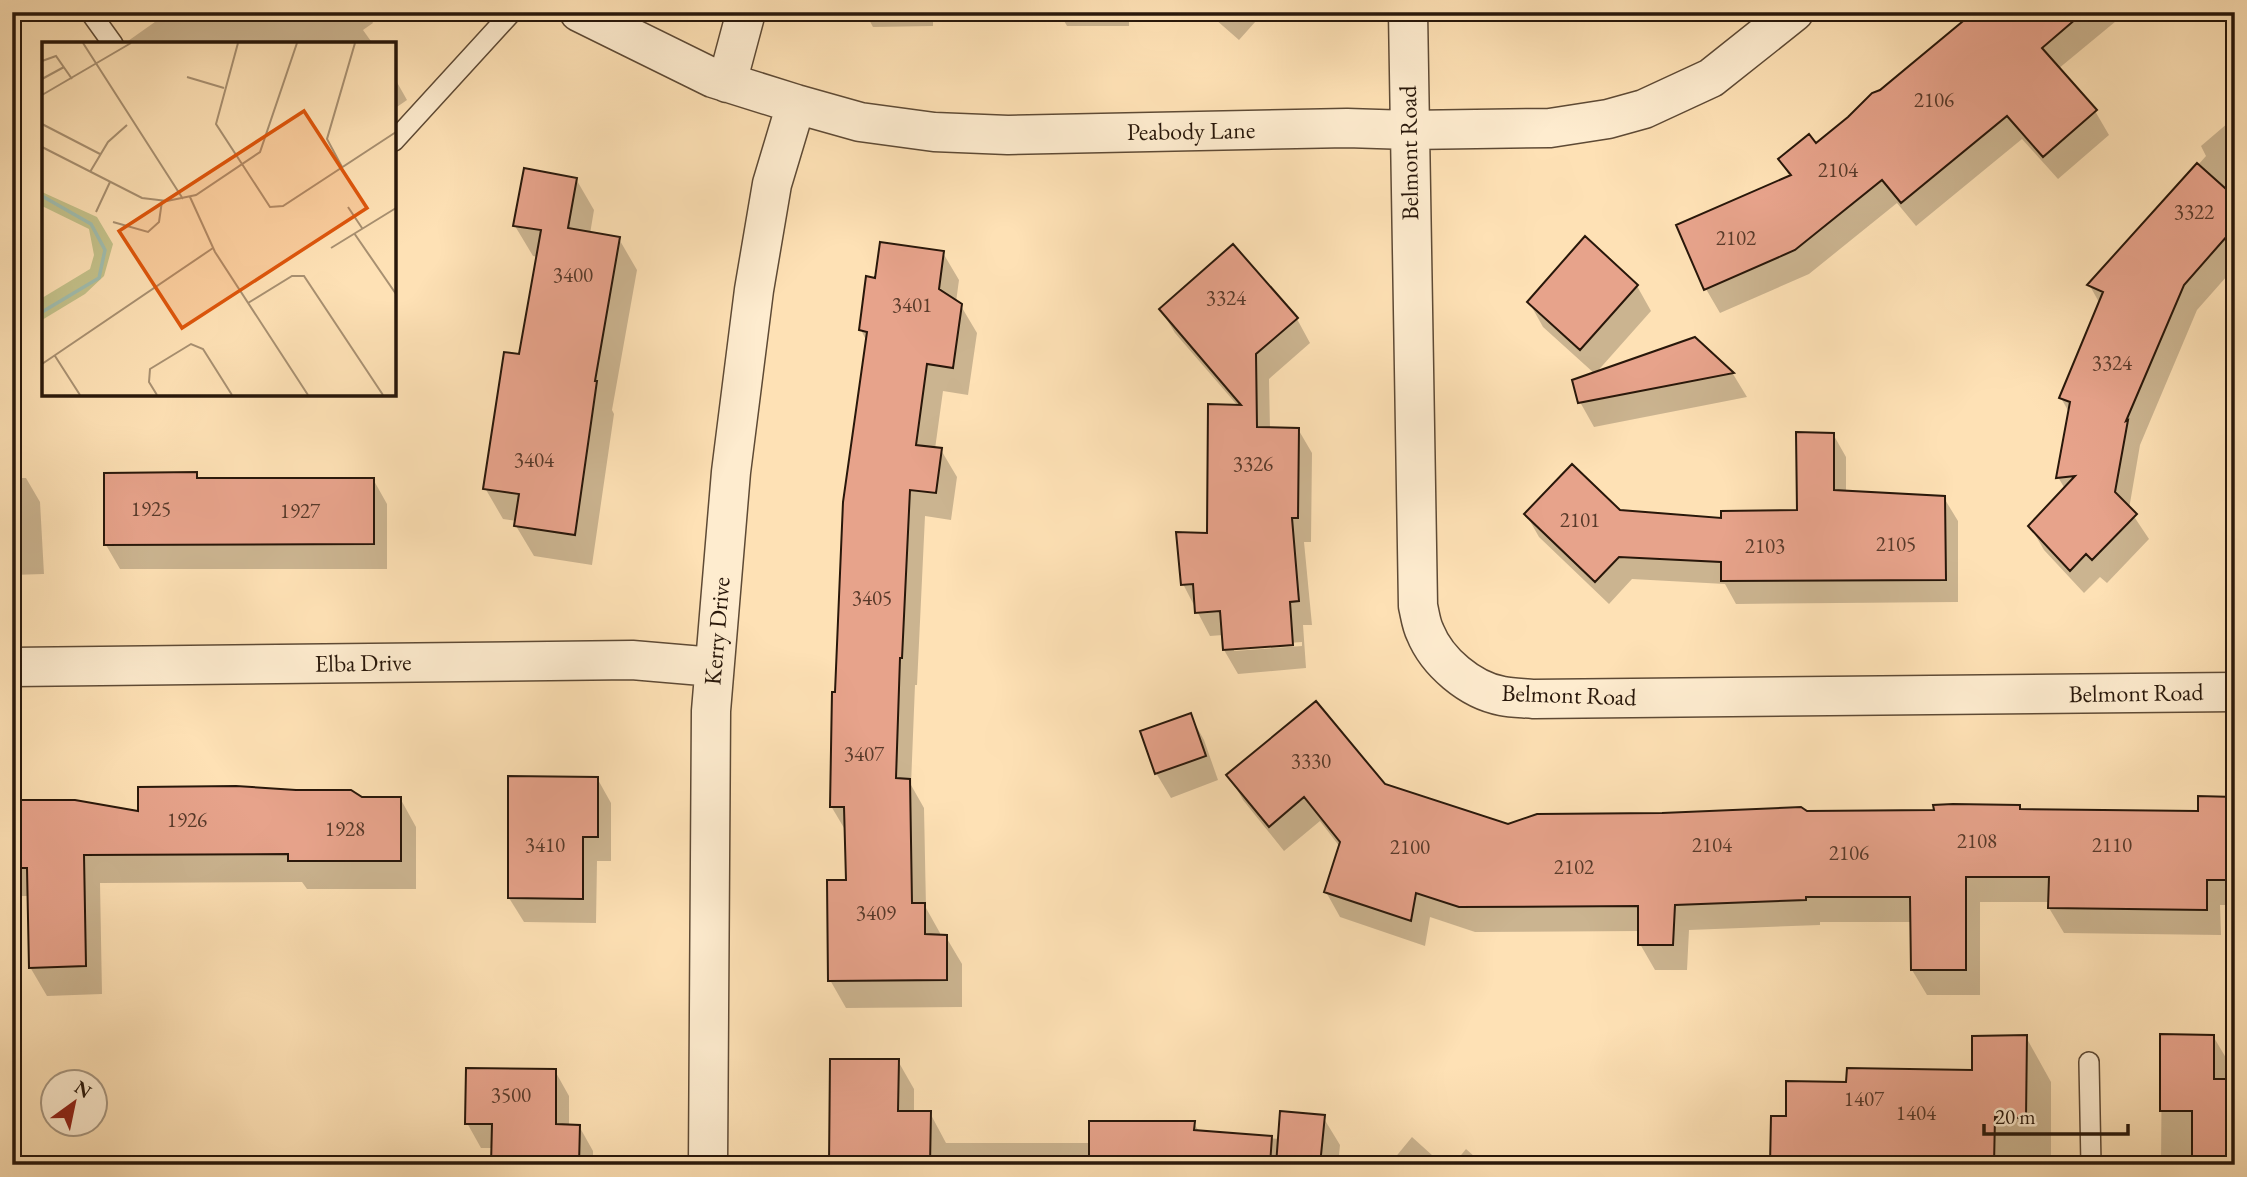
<svg xmlns="http://www.w3.org/2000/svg" width="2247" height="1177" font-family="'EB Garamond',serif">
  <style>
    .shadow { fill: #0003; fill-rule: evenodd }
    .building { fill: #e7a38b; stroke: #28170a; stroke-width: 2 }
    .lines { fill: none; stroke-linecap: round; stroke-linejoin: round }
    .service-casing { stroke: #5e4a35; stroke-width: 22 }
    .minor-casing { stroke: #5e4a35; stroke-width: 41 }
    .service { stroke: #feeccf; stroke-width: 19 }
    .minor { stroke: #feeccf; stroke-width: 38 }
    .labels { text-anchor: middle; stroke-width: 5; stroke-linejoin: round; paint-order: stroke }
    .number-label { font-size: 21px; fill: #583a2a }
    .street-label { font-size: 24px; fill: #28170a; stroke: #feeccf }
    .inset-river { fill: none; stroke: #a0bdaf; stroke-width: 3.5 }
    .inset-road { fill: none; stroke: #a89071; stroke-width: 2 }
    .view { fill: #de560c; fill-opacity: 0.15; stroke: #de560c; stroke-width: 3.5 }
    .inset-edge { fill: none; stroke: #28170a; stroke-width: 3.5 }
  </style>
  <rect width="100%" height="100%" fill="#fee1b5"/>
  <filter id="stains"><feTurbulence type="fractalNoise" baseFrequency=".00286" numOctaves="4"/><feColorMatrix values="0 0 0 0 .2 0 0 0 0 .09 0 0 0 0 .02 0 0 0 .5 -.17"/></filter>
  <radialGradient id="worn" r=".72"><stop offset=".6" stop-color="#630" stop-opacity="0"/><stop offset="1" stop-color="#630" stop-opacity=".3"/></radialGradient>
  <path class="shadow" d="M 169,12 L 367,12 L 373,23 L 363,30 L 373,44 L 130,44 L 128,41 Z
    M 865,12 L 933,12 L 933,26 L 873,27 Z
    M 1059,12 L 1129,12 L 1129,26 L 1067,26 Z
    M 1207,12 L 1264,12 L 1239,40 Z
    M 1979,12 L 2127,12 L 2058,69 L 2095,111 L 2109,135 L 2058,179 L 2022,139 L 1916,226 L 1897,203 L 1809,274 L 1720,313 L 1706,289 L 1790,177 L 1780,160 L 1816,145 Z
    M 394,77 L 407,100 L 394,109 Z
    M 2235,117 L 2235,267 L 2197,310 L 2140,445 L 2129,509 L 2149,539 L 2107,583 L 2100,577 L 2084,593 L 2044,550 L 2030,526 L 2065,489 L 2058,477 L 2070,414 L 2061,398 L 2100,304 L 2090,286 L 2206,156 L 2201,146 Z
    M 576,179 L 594,210 L 590,234 L 619,239 L 637,270 L 612,410 L 614,414 L 592,565 L 534,556 L 516,526 L 517,521 L 503,519 L 485,488 L 521,356 L 538,257 L 533,256 L 515,226 Z
    M 943,253 L 959,280 L 956,302 L 961,306 L 977,333 L 968,395 L 943,391 L 935,449 L 941,450 L 957,477 L 951,520 L 925,516 L 917,685 L 915,685 L 911,785 L 924,808 L 926,908 L 940,933 L 940,937 L 946,937 L 962,964 L 962,1007 L 846,1008 L 830,980 L 848,881 L 847,833 L 831,806 L 837,694 L 867,342 L 861,330 L 876,280 Z
    M 1637,286 L 1651,311 L 1595,374 L 1694,339 L 1733,374 L 1747,397 L 1594,427 L 1580,402 L 1595,374 L 1543,327 L 1529,302 Z
    M 1161,310 L 1297,319 L 1310,343 L 1269,379 L 1270,429 L 1298,429 L 1312,453 L 1311,542 L 1304,542 L 1312,625 L 1303,625 L 1306,668 L 1238,674 L 1224,650 L 1223,635 L 1210,636 L 1183,584 L 1209,535 L 1238,406 L 1175,333 ZM 1302,642 L 1302,646 L 1234,651 L 1234,647 Z
    M 1833,434 L 1846,457 L 1846,493 L 1944,498 L 1958,521 L 1958,602 L 1736,604 L 1725,584 L 1632,579 L 1609,604 L 1539,537 L 1526,514 L 1619,512 L 1723,520 L 1798,512 Z
    M 196,474 L 199,479 L 373,479 L 387,504 L 387,569 L 120,569 L 106,545 Z
    M 12,478 L 26,478 L 40,502 L 44,574 L 12,575 Z
    M 1190,715 L 1204,740 L 1218,780 L 1171,798 L 1156,773 Z
    M 1229,775 L 1384,785 L 1508,826 L 1807,813 L 1935,812 L 2019,806 L 2021,811 L 2200,813 L 2235,798 L 2235,905 L 2220,905 L 2221,935 L 2064,933 L 2049,908 L 2050,902 L 1980,902 L 1980,995 L 1927,995 L 1912,970 L 1912,922 L 1820,922 L 1820,925 L 1689,930 L 1687,970 L 1655,970 L 1640,944 L 1640,931 L 1475,932 L 1430,917 L 1425,946 L 1340,917 L 1326,892 L 1340,847 L 1320,821 L 1284,851 L 1243,800 Z
    M 597,778 L 611,803 L 611,861 L 597,861 L 596,923 L 524,922 L 509,898 Z
    M 400,798 L 416,827 L 416,889 L 307,889 L 302,882 L 100,883 L 102,994 L 47,996 L 30,967 L 29,896 L 12,896 L 12,802 L 140,813 L 361,799 Z
    M 2162,1036 L 2213,1036 L 2232,1068 L 2235,1068 L 2235,1165 L 2161,1165 Z
    M 2026,1037 L 2051,1082 L 2051,1162 L 2044,1161 L 2044,1165 L 1772,1165 L 1788,1118 L 1848,1083 L 1973,1071 Z
    M 898,1061 L 914,1089 L 914,1113 L 930,1113 L 946,1143 L 1091,1143 L 1194,1123 L 1199,1132 L 1280,1139 L 1323,1117 L 1340,1145 L 1338,1165 L 831,1165 Z
    M 555,1071 L 569,1096 L 569,1126 L 579,1126 L 593,1151 L 593,1165 L 493,1165 L 493,1148 L 481,1148 L 467,1123 Z
    M 1412,1137 L 1443,1165 L 1389,1165 Z
    M 1466,1149 L 1484,1165 L 1453,1165 Z
    M 12,1157 L 37,1163 L 38,1165 L 12,1165 Z"/>
  <path class="building" d="M 1974,12 L 2084,12 L 2042,48 L 2097,110 L 2043,157 L 2007,116 L 1901,203 L 1882,180 L 1795,250 L 1704,290 L 1676,225 L 1791,175 L 1778,159 L 1809,134 L 1816,143 L 1848,117 L 1872,93 L 1880,90 Z
    M 2197,163 L 2235,197 L 2235,227 L 2184,285 L 2126,421 L 2128,420 L 2115,492 L 2137,514 L 2092,560 L 2086,554 L 2070,571 L 2028,526 L 2075,476 L 2056,478 L 2070,402 L 2059,398 L 2103,292 L 2087,285 Z
    M 524,168 L 577,178 L 568,228 L 620,237 L 595,381 L 597,381 L 575,535 L 514,526 L 519,494 L 483,489 L 504,352 L 519,354 L 541,230 L 513,226 Z
    M 1585,236 L 1638,285 L 1580,350 L 1527,302 Z
    M 880,242 L 944,251 L 939,289 L 962,304 L 953,368 L 927,364 L 916,445 L 942,448 L 936,493 L 910,490 L 902,658 L 900,658 L 896,778 L 910,779 L 912,903 L 925,903 L 925,934 L 947,935 L 947,980 L 828,981 L 827,880 L 846,880 L 844,807 L 830,807 L 832,692 L 835,692 L 843,502 L 867,332 L 859,330 L 862,307 L 866,276 L 875,278 Z
    M 1233,244 L 1298,318 L 1256,354 L 1257,427 L 1299,428 L 1298,518 L 1292,518 L 1299,601 L 1290,602 L 1293,645 L 1223,650 L 1220,611 L 1195,613 L 1193,584 L 1181,585 L 1176,532 L 1207,533 L 1208,404 L 1241,405 L 1159,309 Z
    M 1695,337 L 1734,373 L 1578,403 L 1572,380 Z
    M 1796,432 L 1834,433 L 1834,490 L 1945,496 L 1946,580 L 1721,581 L 1721,562 L 1619,557 L 1595,582 L 1524,514 L 1572,464 L 1620,510 L 1721,518 L 1721,511 L 1797,510 Z
    M 197,472 L 197,478 L 374,478 L 374,544 L 104,545 L 104,473 Z
    M 1316,701 L 1385,784 L 1508,824 L 1537,814 L 1662,813 L 1801,807 L 1807,811 L 1934,810 L 1933,805 L 1953,804 L 2020,805 L 2020,809 L 2198,811 L 2198,796 L 2235,797 L 2235,880 L 2207,880 L 2207,910 L 2048,908 L 2049,877 L 1966,877 L 1966,970 L 1911,970 L 1910,897 L 1806,897 L 1806,900 L 1675,905 L 1673,945 L 1638,945 L 1638,906 L 1459,907 L 1416,893 L 1411,921 L 1324,892 L 1340,842 L 1304,797 L 1269,827 L 1226,775 Z
    M 1191,713 L 1206,756 L 1155,774 L 1140,731 Z
    M 508,776 L 598,777 L 598,837 L 583,837 L 583,899 L 508,898 Z
    M 236,786 L 296,790 L 351,790 L 362,797 L 401,797 L 401,861 L 288,861 L 288,854 L 84,855 L 86,966 L 29,968 L 27,868 L 12,868 L 12,800 L 75,800 L 138,811 L 138,787 Z
    M 2160,1034 L 2214,1035 L 2214,1079 L 2235,1079 L 2235,1165 L 2192,1165 L 2192,1111 L 2160,1111 Z
    M 2027,1035 L 2026,1118 L 1995,1117 L 1994,1165 L 1770,1165 L 1771,1116 L 1786,1116 L 1786,1081 L 1846,1082 L 1847,1068 L 1972,1070 L 1972,1036 Z
    M 830,1059 L 899,1059 L 898,1111 L 931,1111 L 930,1165 L 829,1165 Z
    M 466,1068 L 556,1069 L 556,1124 L 580,1125 L 579,1165 L 491,1165 L 492,1124 L 465,1124 Z
    M 1280,1111 L 1325,1115 L 1320,1165 L 1276,1165 Z
    M 1089,1121 L 1195,1121 L 1194,1130 L 1272,1136 L 1270,1165 L 1089,1165 Z"/>
  <g class="lines">
    <defs>
      <path id="service" d="M 90,12 L 113,44
        M 394,141 L 512,12
        M 2089,1062 L 2091,1165"/>
      <path id="minor" d="M 579,12 L 713,78 L 796,104 L 860,122 L 934,132 L 1008,135 L 1347,128 L 1409,130 L 1550,128 L 1608,119 L 1644,109 L 1711,78 L 1794,12
        M 1408,12 L 1418,606 C 1420,614 1421,624 1425,632 C 1437,662 1470,690 1502,696 C 1512,698 1524,698 1534,699 L 2235,692
        M 727,83 L 746,12
        M 12,667 L 632,660 L 714,667
        M 708,1165 L 711,711 L 731,472 L 754,290 L 772,184 L 796,104"/>
    </defs>
    <use href="#service" class="service-casing"/>
    <use href="#minor" class="minor-casing"/>
    <use href="#service" class="service"/>
    <use href="#minor" class="minor"/>
  </g>
  <g class="labels">
    <g class="number-label">
      <text x="1934" y="107">2106</text>
      <text x="1838" y="177">2104</text>
      <text x="2194" y="219">3322</text>
      <text x="1736" y="245">2102</text>
      <text x="573" y="282">3400</text>
      <text x="1226" y="305">3324</text>
      <text x="912" y="312">3401</text>
      <text x="2112" y="370">3324</text>
      <text x="534" y="467">3404</text>
      <text x="1253" y="471">3326</text>
      <text x="151" y="516">1925</text>
      <text x="300" y="518">1927</text>
      <text x="1580" y="527">2101</text>
      <text x="1896" y="551">2105</text>
      <text x="1765" y="553">2103</text>
      <text x="872" y="605">3405</text>
      <text x="864" y="761">3407</text>
      <text x="1311" y="768">3330</text>
      <text x="187" y="827">1926</text>
      <text x="345" y="836">1928</text>
      <text x="1977" y="848">2108</text>
      <text x="545" y="852">3410</text>
      <text x="1712" y="852">2104</text>
      <text x="2112" y="852">2110</text>
      <text x="1410" y="854">2100</text>
      <text x="1849" y="860">2106</text>
      <text x="1574" y="874">2102</text>
      <text x="876" y="920">3409</text>
      <text x="511" y="1102">3500</text>
      <text x="1864" y="1106">1407</text>
      <text x="1916" y="1120">1404</text>
    </g>
    <g class="street-label">
      <text transform="translate(1191 131) rotate(-1)" y="8">Peabody Lane</text>
      <text transform="translate(1409 153) rotate(-91)" y="8">Belmont Road</text>
      <text transform="translate(717 631) rotate(-85)" y="8">Kerry Drive</text>
      <text transform="translate(363 663) rotate(-1)" y="8">Elba Drive</text>
      <text transform="translate(2136 693) rotate(-1)" y="8">Belmont Road</text>
      <text transform="translate(1569 695) rotate(2)" y="8">Belmont Road</text>
    </g>
  </g>
  <g transform="translate(42 42)">
    <rect width="354" height="354" fill="#fee1b5"/>
    <path d="M 0,150 L 55,175 L 71,202 L 62,234 L 43,252 L 0,278 L 0,256 L 48,227 L 52,213 L 47,187 L 0,164 Z" fill="#c4c28b"/>
    <path class="inset-river" d="M 0,154 L 49,182 L 63,208 L 57,236 L 0,270"/>
    <path class="inset-road" d="M 41,1 L 141,157M 196,1 L 174,82 L 228,165 L 241,164 L 354,90M 0,19 L 14,14 L 30,37M 145,35 L 182,46M 0,37 L 22,25M 0,53 L 89,1M 0,82 L 58,112M 0,105 L 100,156 L 125,159 L 154,153 L 218,110 L 255,1M 300,125 L 285,97 L 313,1M 48,130 L 66,100 L 85,83M 148,155 L 173,210 L 266,353M 306,165 L 320,186M 54,170 L 68,140M 71,180 L 106,190 L 117,180 L 120,159M 312,191 L 354,252M 289,206 L 354,166M 206,261 L 250,234 L 262,234 L 341,353M 13,314 L 38,353M 0,322 L 171,206M 115,353 L 107,340 L 108,327 L 149,302 L 161,307 L 190,353"/>
    <path class="view" d="M 262,69 L 325,166 L 140,286 L 77,189 Z"/>
    <rect width="354" height="354" class="inset-edge"/>
  </g>
  <rect width="2247" height="1177" fill="none" stroke="#fee1b5" stroke-width="42"/>
  <rect x="14" y="14" width="2219" height="1149" fill="none" stroke="#28170a" stroke-width="3.5"/>
  <rect x="21" y="21" width="2205" height="1135" fill="none" stroke="#28170a" stroke-width="2"/>
  <g transform="translate(74 1103) rotate(33)"><circle r="33" fill="#feeccf" stroke="#a89780" stroke-width="2"/>
  <path d="M0-5L12 26L0 18L-12 26Z" fill="#8f2418"/>
  <text y="-10" font-size="19" font-weight="bold" text-anchor="middle" fill="#28170a">N</text>
  </g>
  <path d="M1984 1124v10h144v-10" fill="none" stroke="#28170a" stroke-width="3.5"/>
  <text x="1995" y="1124" font-size="21" fill="#28170a" stroke="#feeccf" stroke-width="5" paint-order="stroke">20 m</text>
  <rect width="100%" height="100%" filter="url(#stains)"/>
  <rect width="100%" height="100%" fill="url(#worn)"/>
</svg>
